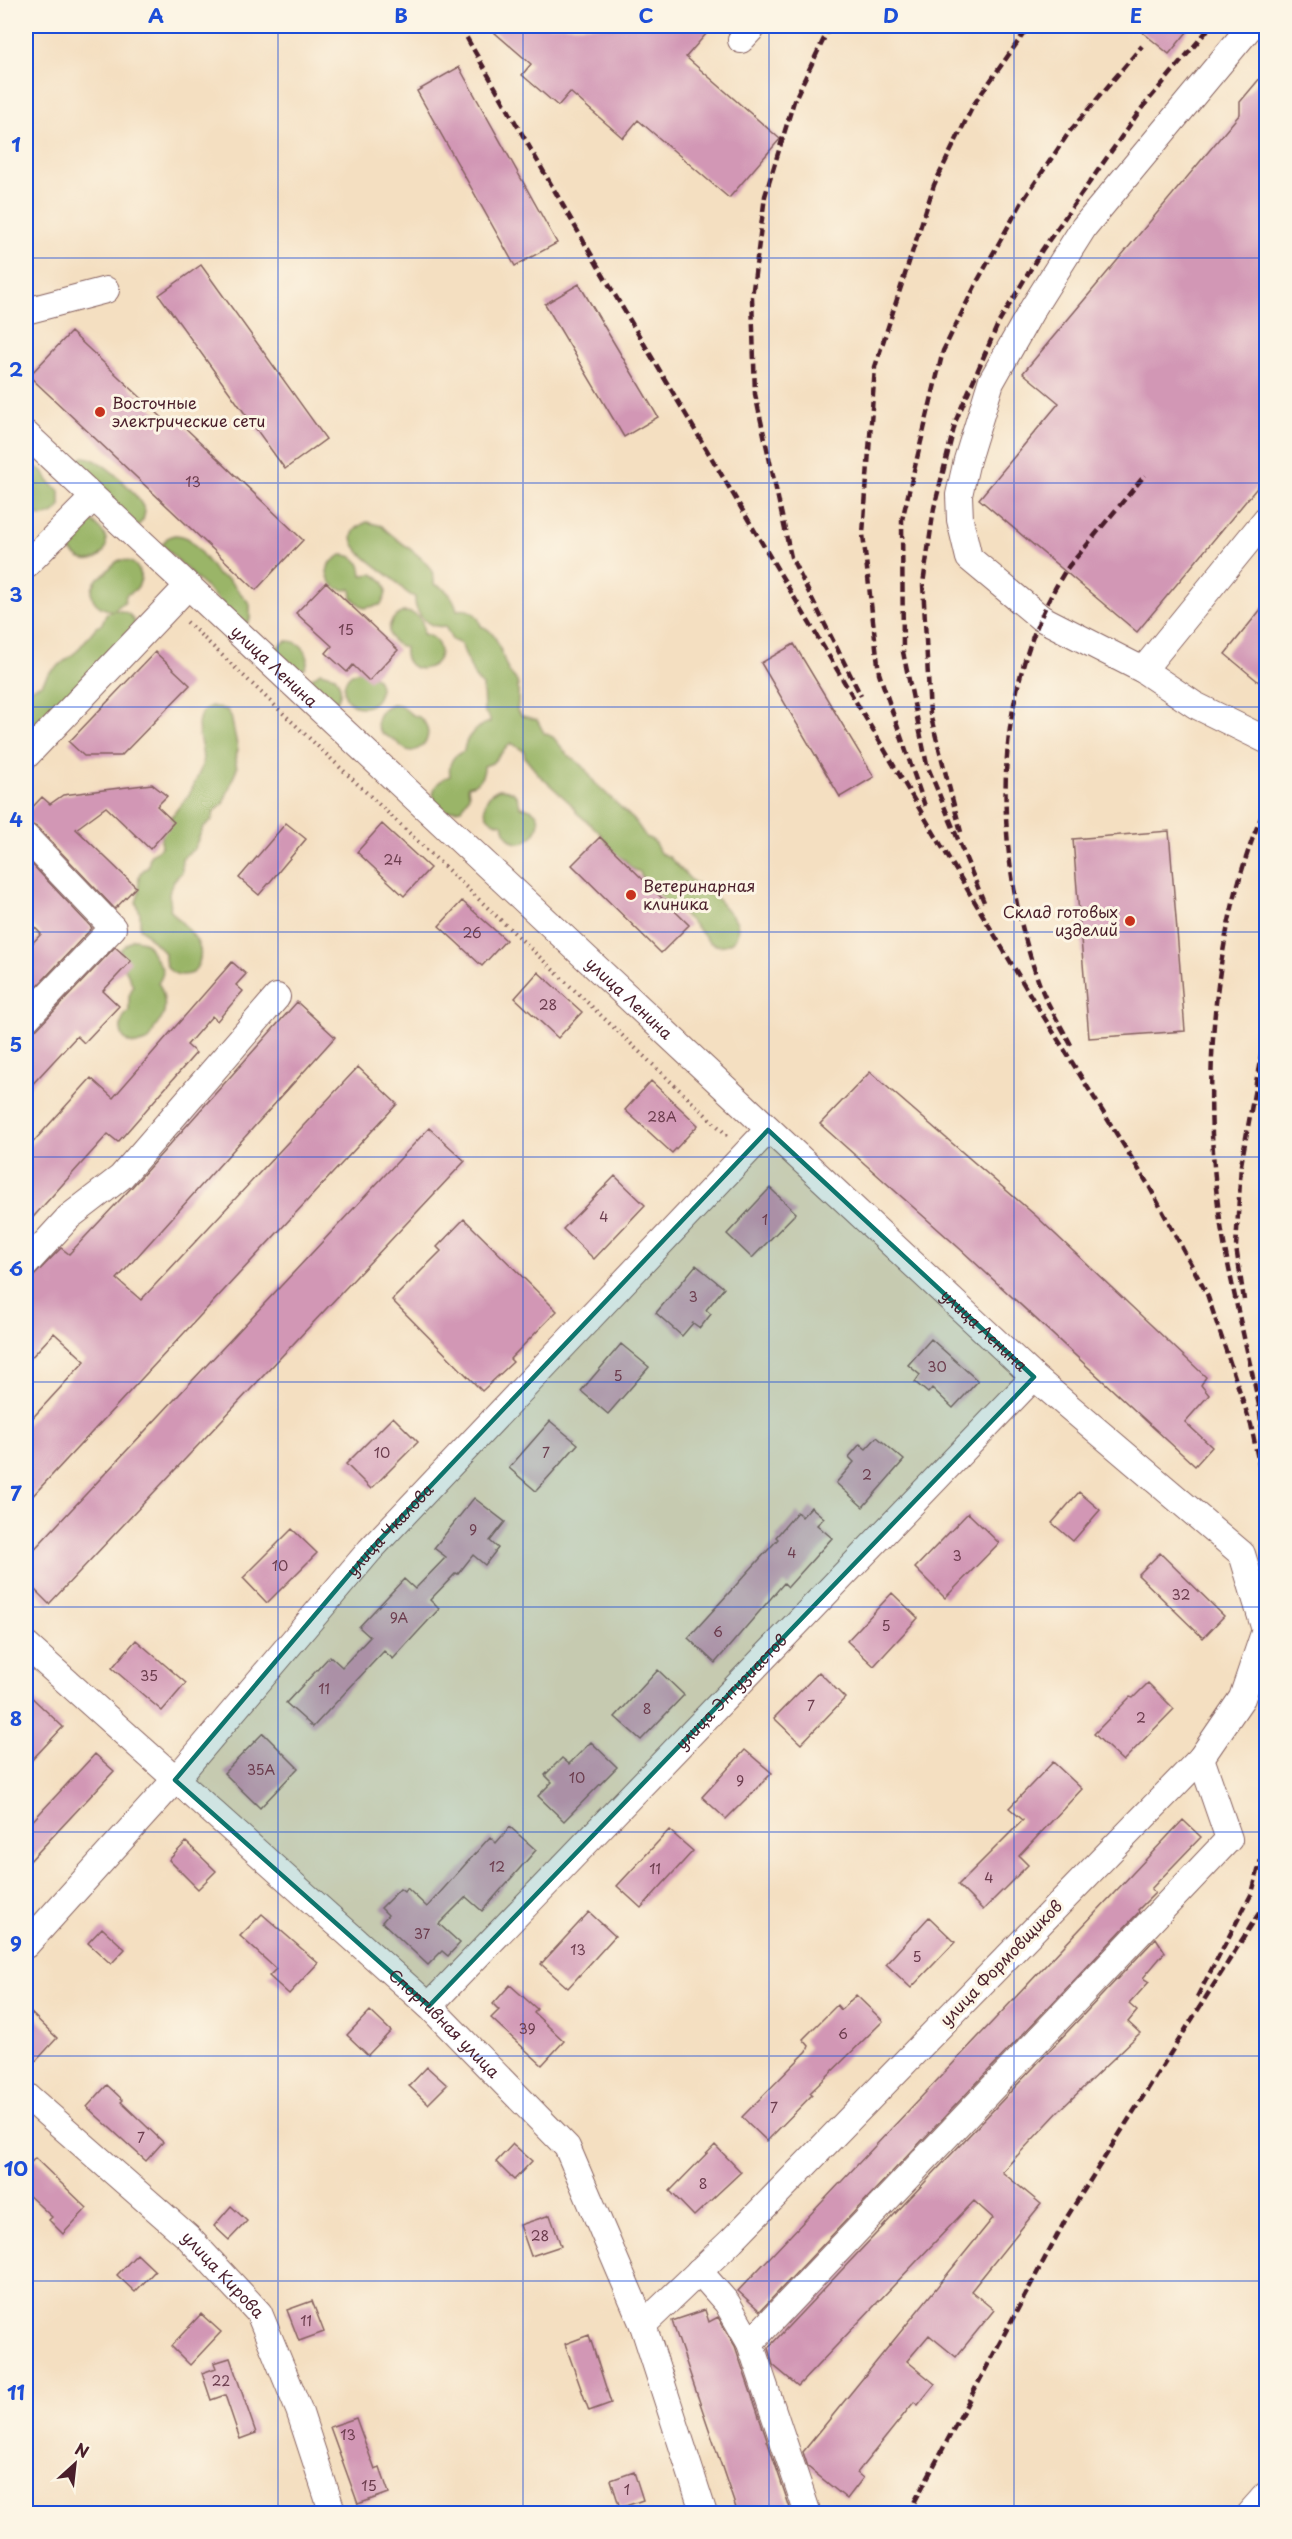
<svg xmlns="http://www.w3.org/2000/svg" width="1292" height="2539" font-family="'Playpen Sans',sans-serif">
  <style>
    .forest { fill: #9ab567; stroke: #726a49; stroke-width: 1.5 }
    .building { fill: #d297b5 }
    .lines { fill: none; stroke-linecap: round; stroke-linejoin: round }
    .minor-casing { stroke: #866260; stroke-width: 28 }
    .path { stroke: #866260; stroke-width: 4; stroke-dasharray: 1.5 4.5; stroke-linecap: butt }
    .minor { stroke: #fff; stroke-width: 26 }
    .rail { stroke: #4a1f2b; stroke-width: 4.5; stroke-dasharray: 9 4.5; stroke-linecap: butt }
    .marked { fill: #0f766e; fill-opacity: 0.2; stroke: #0f766e; stroke-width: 4.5; stroke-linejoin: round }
    .grid { fill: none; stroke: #1d4ed8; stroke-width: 1.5; stroke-opacity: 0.55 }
    .poi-dot { fill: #c8321e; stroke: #fcf5e5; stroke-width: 2 }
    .labels { text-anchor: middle; stroke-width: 6; stroke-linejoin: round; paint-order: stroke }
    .number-label { font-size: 14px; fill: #6c3d4e }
    .poi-label { font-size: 16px; fill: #4a1f2b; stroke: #fcf5e5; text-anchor: start }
    .street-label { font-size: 16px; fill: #4a1f2b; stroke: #fcf5e5 }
    .neatline { fill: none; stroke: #1d4ed8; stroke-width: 2 }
    .grid-label { font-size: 20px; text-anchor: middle; font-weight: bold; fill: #1d4ed8 }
  </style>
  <rect width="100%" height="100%" fill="#fcf5e5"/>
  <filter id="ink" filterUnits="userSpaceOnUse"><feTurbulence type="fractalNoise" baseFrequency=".0167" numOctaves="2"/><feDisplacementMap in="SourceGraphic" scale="12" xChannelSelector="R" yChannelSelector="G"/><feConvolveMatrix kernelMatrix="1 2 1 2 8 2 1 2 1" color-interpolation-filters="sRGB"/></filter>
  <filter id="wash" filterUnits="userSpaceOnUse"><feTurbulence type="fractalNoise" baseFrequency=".008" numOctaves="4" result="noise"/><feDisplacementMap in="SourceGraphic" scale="24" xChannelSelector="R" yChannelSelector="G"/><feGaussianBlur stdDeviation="1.35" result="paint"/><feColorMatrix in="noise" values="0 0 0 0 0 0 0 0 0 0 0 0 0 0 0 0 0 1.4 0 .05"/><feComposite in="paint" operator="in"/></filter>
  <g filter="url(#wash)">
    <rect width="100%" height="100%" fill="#f4dfc1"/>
    <path class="forest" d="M 26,457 L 35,467 L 43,471 L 49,482 L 60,491 L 60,507 C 55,512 51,516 43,516 C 19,516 25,474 26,457 Z
      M 83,457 C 101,457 141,495 145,512 L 143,520 L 138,526 L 71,466 Z
      M 89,518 C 94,524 102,529 105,536 C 111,551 95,565 81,559 C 75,556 65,544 61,539 Z
      M 367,522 L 382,526 C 395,542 438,561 434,584 C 446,588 454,598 457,610 C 469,608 478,613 481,626 C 499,631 501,657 509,672 C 511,675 516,678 517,682 C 519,687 518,705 517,711 L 522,716 L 537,720 L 544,733 L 553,737 L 567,754 L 583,766 L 595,783 L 635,821 L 646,837 L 654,841 L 660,853 L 669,857 L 691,880 L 715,896 L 737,922 C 741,941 726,951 709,942 C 702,933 693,922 683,915 C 670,906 644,888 640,872 L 631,868 L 625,860 L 618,856 L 597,830 L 577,813 L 571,804 L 539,775 L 525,758 L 524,751 L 511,743 L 492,763 L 484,766 C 484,777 478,784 468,786 L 469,795 L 462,809 L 447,811 C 444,809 438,805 436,802 C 428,790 440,779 450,776 C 448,763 452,756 464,751 C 465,737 477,726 490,722 L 490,719 L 484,711 L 483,686 L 475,678 L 461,644 L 452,640 L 445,626 C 428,629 414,614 415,597 C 405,594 402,587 394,580 C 382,568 326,540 367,522 Z
      M 174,535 C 179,535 184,536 189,539 C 194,544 215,570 217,575 L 228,579 L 250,604 L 250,620 L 245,626 L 162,545 L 167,538 Z
      M 341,555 C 355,555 361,561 362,575 L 373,574 C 387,581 390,593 380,605 L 364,608 L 352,598 L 351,589 C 338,592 329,585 327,572 L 329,564 Z
      M 120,560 C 133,560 139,566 141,578 C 139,588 135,591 126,595 L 125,601 L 114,610 C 127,611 134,615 136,628 L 26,742 L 26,694 L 32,688 L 42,684 L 48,674 L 77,651 L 96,627 L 101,625 L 107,613 L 113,611 C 94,608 85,595 98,578 C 108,574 109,565 120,560 Z
      M 403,612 C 416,612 425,619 423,634 C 430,635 435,638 438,644 C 450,671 401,681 405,647 C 384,643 384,620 403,612 Z
      M 286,641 C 299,641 305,647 308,659 L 306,667 L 293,676 L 274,650 Z
      M344 689a18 18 0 1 1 36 0a18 18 0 1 1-36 0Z
      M 320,672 L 335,676 C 344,689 342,701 327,708 L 307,682 Z
      M 392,704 C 402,704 403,708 411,714 C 414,716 417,716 419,717 C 429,724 431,738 422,746 C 409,757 403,747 394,740 C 391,737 385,737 382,733 C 371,722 380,709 392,704 Z
      M 211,706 L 227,710 L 231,716 L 238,750 L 235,759 L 237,768 L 223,804 L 214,812 L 212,820 L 203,828 L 194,849 L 182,858 L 182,872 C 175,879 170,884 169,894 C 169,899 172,903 170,909 C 183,928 215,944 193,973 C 177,979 163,971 165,953 L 140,928 L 140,914 L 136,902 C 137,899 139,896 139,892 C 140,881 134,875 148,867 L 150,856 L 161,847 C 158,829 178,808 188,796 C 190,794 198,776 200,771 C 211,750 183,719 211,706 Z
      M 499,789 C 512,789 518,794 520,807 C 566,810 514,874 503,824 C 480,822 479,797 499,789 Z
      M 133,939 C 148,940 148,946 154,956 C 160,967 168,969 158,983 C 164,991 167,1009 162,1018 C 161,1021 158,1023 156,1025 C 152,1032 153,1040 143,1043 C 122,1050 113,1024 129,1011 L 129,996 L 133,986 L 127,972 L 120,964 L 119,956 L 121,949 Z"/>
    <g id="blocks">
      <path class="building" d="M 487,26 L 713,26 L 686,57 L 780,139 L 729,198 L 638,120 L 623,138 L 570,92 L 558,106 L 522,75 L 531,64 Z
        M 1135,26 L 1192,26 L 1169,54 Z
        M 459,67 L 557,243 L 515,266 L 417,91 Z
        M 1266,71 L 1266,477 L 1137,632 L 979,499 L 1059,403 L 1023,373 L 1240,114 L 1240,102 Z
        M 201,265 L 326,439 L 285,469 L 159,295 Z
        M 579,284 L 658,417 L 624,437 L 545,304 Z
        M 71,332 L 170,425 L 176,419 L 303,540 L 256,590 L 29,376 Z
        M 326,582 L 398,650 L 369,681 L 353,665 L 347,672 L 326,653 L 332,646 L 296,613 Z
        M 1266,603 L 1266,688 L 1225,654 Z
        M 794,644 L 874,777 L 840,797 L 761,663 Z
        M 155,652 L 190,685 L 121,756 L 84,756 L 69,742 Z
        M 152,784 L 167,796 L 157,806 L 174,822 L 150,849 L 106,807 L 76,829 L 136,887 L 115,909 L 37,827 L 26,822 L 26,814 L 42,797 L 50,804 L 63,795 Z
        M 286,823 L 306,839 L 259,895 L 239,878 Z
        M 382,824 L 430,868 L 404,896 L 357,852 Z
        M 1169,831 L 1185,1031 L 1089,1038 L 1073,839 Z
        M 600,837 L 689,925 L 661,953 L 572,865 Z
        M 26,858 L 92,928 L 26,998 L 26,950 L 41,934 L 26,918 Z
        M 462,901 L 506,940 L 482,966 L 439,926 Z
        M 115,947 L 131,961 L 103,991 L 119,1006 L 84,1043 L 77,1036 L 26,1091 L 26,1034 L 37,1029 Z
        M 232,962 L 246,974 L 236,985 L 243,991 L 217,1021 L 212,1016 L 187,1045 L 196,1053 L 118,1142 L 108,1134 L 26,1225 L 26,1150 L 91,1078 L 113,1098 Z
        M 538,972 L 582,1012 L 558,1038 L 515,998 Z
        M 297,1002 L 335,1037 L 117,1279 L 141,1300 L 358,1067 L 397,1104 L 26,1503 L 26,1425 L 85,1361 L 54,1333 L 26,1363 L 26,1284 L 61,1248 L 69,1254 L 132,1187 Z
        M 870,1072 L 1036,1216 L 1206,1377 L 1201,1385 L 1209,1395 L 1185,1422 L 1212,1447 L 1195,1466 L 958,1247 L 820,1124 Z
        M 651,1081 L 698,1125 L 672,1153 L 625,1110 Z
        M 429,1128 L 465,1161 L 49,1604 L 26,1581 L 26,1558 Z
        M 615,1176 L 645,1205 L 594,1259 L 563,1229 Z
        M 770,1188 L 796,1213 L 752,1258 L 727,1234 Z
        M 464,1219 L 557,1311 L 510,1359 L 513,1362 L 482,1391 L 392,1300 L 441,1251 L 437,1247 Z
        M 696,1265 L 724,1288 L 706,1310 L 711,1314 L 700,1328 L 693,1323 L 682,1336 L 656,1313 Z
        M 931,1339 L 978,1381 L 953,1408 L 932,1388 L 928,1393 L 915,1382 L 920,1375 L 908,1365 Z
        M 621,1344 L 649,1367 L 608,1414 L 581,1391 Z
        M 393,1417 L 418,1442 L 371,1489 L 346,1464 Z
        M 550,1421 L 578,1444 L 536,1491 L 509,1468 Z
        M 877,1437 L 904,1460 L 863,1507 L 836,1483 L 854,1462 L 849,1457 L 860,1444 L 866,1449 Z
        M 1079,1492 L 1100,1510 L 1073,1541 L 1052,1523 Z
        M 474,1498 L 505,1522 L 490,1541 L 498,1548 L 485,1565 L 473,1555 L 458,1574 L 456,1573 L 430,1600 L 439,1609 L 393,1659 L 384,1651 L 313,1727 L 286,1703 L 330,1656 L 342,1667 L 370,1637 L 359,1627 L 404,1579 L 415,1589 L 446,1557 L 434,1548 Z
        M 811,1507 L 824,1518 L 817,1525 L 832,1538 L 788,1587 L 784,1583 L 715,1663 L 688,1638 L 778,1539 L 776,1537 L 797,1512 L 802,1517 Z
        M 968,1513 L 999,1543 L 945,1598 L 915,1568 Z
        M 292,1529 L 317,1553 L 267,1603 L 243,1578 Z
        M 1160,1553 L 1224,1616 L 1203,1638 L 1138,1575 Z
        M 892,1593 L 918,1618 L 874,1666 L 847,1641 Z
        M 136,1640 L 186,1683 L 162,1711 L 112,1668 Z
        M 658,1670 L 684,1695 L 641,1740 L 615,1717 Z
        M 819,1672 L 845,1698 L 801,1744 L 774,1718 Z
        M 1148,1683 L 1174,1709 L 1123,1761 L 1094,1734 L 1130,1697 L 1133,1698 Z
        M 26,1692 L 63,1727 L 26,1766 Z
        M 263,1733 L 298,1768 L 260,1808 L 224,1773 Z
        M 591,1742 L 617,1767 L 564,1821 L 538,1796 L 552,1782 L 545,1775 L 562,1758 L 569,1764 Z
        M 745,1750 L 772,1773 L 726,1819 L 702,1797 Z
        M 95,1754 L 114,1771 L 26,1865 L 26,1828 Z
        M 1053,1762 L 1082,1789 L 1019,1856 L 1028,1865 L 983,1910 L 958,1885 L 1023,1820 L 1009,1808 Z
        M 1183,1820 L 1201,1837 L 1151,1889 L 1155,1893 L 1138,1910 L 1139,1912 L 760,2311 L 738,2291 Z
        M 510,1827 L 536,1850 L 482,1911 L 466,1897 L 439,1924 L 460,1943 L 448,1956 L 442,1951 L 428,1965 L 382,1922 L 388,1915 L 381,1908 L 400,1889 L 404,1892 L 407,1888 L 427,1907 L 490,1837 L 496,1843 Z
        M 669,1830 L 693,1851 L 641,1908 L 617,1886 Z
        M 186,1842 L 216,1871 L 198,1889 L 169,1860 Z
        M 589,1912 L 615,1936 L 568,1988 L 541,1964 Z
        M 262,1914 L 318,1963 L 289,1994 L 269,1976 L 276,1969 L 240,1936 Z
        M 929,1917 L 955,1942 L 911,1988 L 886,1964 Z
        M 102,1928 L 125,1949 L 111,1964 L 88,1943 Z
        M 1156,1938 L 1165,1952 L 1143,1978 L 1149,1982 L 1129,2004 L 1137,2011 L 1128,2022 L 1140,2033 L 1060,2110 L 1002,2172 L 1041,2204 L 971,2291 L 994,2310 L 956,2357 L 929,2335 L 907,2361 L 935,2384 L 918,2405 L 914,2402 L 857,2473 L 863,2478 L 847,2499 L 808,2467 L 803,2452 L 993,2218 L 974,2201 L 798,2386 L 773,2365 L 768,2348 Z
        M 510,1985 L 537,2009 L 534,2013 L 564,2041 L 542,2065 L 491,2018 L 499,2010 L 493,2004 Z
        M 856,1995 L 883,2021 L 810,2093 L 812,2095 L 767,2141 L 742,2117 L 807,2051 L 809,2046 L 803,2039 L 837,2005 L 841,2010 Z
        M 26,2008 L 57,2038 L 36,2061 L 26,2051 Z
        M 370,2011 L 391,2031 L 368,2055 L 347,2035 Z
        M 427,2067 L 447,2085 L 428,2104 L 409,2086 Z
        M 107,2085 L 123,2100 L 121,2102 L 163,2142 L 146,2161 L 87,2107 Z
        M 513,2144 L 532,2161 L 514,2180 L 496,2162 Z
        M 715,2145 L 741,2172 L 694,2216 L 670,2191 Z
        M 35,2158 L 87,2208 L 63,2234 L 49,2220 L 52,2217 L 26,2193 L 26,2168 Z
        M 231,2206 L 247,2221 L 229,2240 L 214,2226 Z
        M 550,2215 L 561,2246 L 531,2256 L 520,2225 Z
        M 137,2254 L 155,2271 L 135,2292 L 117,2275 Z
        M 312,2301 L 324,2332 L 299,2341 L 287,2310 Z
        M 705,2310 L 709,2322 L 718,2317 L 735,2346 L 792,2514 L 738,2514 L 672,2321 Z
        M 201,2314 L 221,2332 L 190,2365 L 171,2346 Z
        M 589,2335 L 611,2403 L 589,2411 L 565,2344 Z
        M 230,2358 L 256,2433 L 240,2439 L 225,2395 L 211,2400 L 202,2373 L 216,2368 L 214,2363 Z
        M 356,2418 L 375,2470 L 380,2468 L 389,2493 L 358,2504 L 330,2427 Z
        M 634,2472 L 643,2500 L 620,2508 L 611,2480 Z"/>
    </g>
  </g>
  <g filter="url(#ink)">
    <use href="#blocks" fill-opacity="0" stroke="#866260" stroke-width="1.5"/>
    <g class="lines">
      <defs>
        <g id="minor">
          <path d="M 1251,26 L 1084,227 L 1033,308 L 991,382 L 967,460 L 959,495 L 960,520 L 969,558 L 1041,618 L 1143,670 L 1195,705 L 1266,740"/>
          <path d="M 741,40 L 754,26"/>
          <path d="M 26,311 L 106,290"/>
          <path id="s1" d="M 26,434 L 1034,1377 L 1242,1554 L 1265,1630 L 1242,1698 L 1201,1758 L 732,2240 L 643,2325"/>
          <path d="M 26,565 L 93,498"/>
          <path d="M 1143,670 L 1266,519"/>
          <path d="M 26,756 L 187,587"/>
          <path d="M 26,837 L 113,928 L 26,1019"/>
          <path d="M 26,1264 L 69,1217 L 121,1177 L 277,997"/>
          <path id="s2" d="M 26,1645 L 429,2006 L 567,2147 L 643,2325 L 704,2514"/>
          <path id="s3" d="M 26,1945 L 175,1780 L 370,1550 L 768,1130"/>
          <path id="s4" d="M 429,2006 L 1034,1377"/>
          <path id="s5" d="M 26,2095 L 188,2237 L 259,2313 L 299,2410 L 333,2514"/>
          <path d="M 699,2271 L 727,2303 L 750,2343 L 808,2514"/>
          <path d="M 750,2343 L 1229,1839 L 1201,1758"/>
          <path d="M 1249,2514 L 1266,2495"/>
        </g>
      </defs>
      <use href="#minor" class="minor-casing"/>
      <path class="path" d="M 187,622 L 729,1137"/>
      <use href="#minor" class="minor"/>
      <path class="rail" d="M 460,26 L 599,268 L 916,803 L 1029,993 L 1149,1186 L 1207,1294 L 1251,1425 L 1266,1498
        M 830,26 L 794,101 L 765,196 L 752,297 L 755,394 L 791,557 L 861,696
        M 925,806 L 879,673 L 863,534 L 875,367 L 934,185 L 974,104 L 1029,26
        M 961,832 L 930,714 L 923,584 L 934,508 L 956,420 L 998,324 L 1042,250 L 1141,109 L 1211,26
        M 984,902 L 927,765 L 903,652 L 902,520 L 943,351 L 978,280 L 1022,202 L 1070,131 L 1142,46
        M 1071,1045 C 1060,1024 1046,1003 1038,980 C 992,849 990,694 1064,573 C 1071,562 1082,552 1090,541 C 1108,519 1127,497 1145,475
        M 1244,1300 L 1236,1247 L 1241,1165 L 1266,1028
        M 1258,1398 L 1266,1460
        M 1259,1405 C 1248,1353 1235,1301 1225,1249 C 1199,1112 1208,934 1266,806
        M 1197,1997 L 1252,1893 L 1266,1841
        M 908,2514 L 1067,2217 L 1266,1902"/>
    </g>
  </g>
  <path class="marked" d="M 768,1130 L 1034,1377 L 429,2006 L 175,1780 L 370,1550 Z"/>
  <path class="grid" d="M 278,26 L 278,2514M 523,26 L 523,2514M 769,26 L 769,2514M 1014,26 L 1014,2514M 26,258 L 1266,258M 26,483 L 1266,483M 26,707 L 1266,707M 26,932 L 1266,932M 26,1157 L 1266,1157M 26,1382 L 1266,1382M 26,1607 L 1266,1607M 26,1832 L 1266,1832M 26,2056 L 1266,2056M 26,2281 L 1266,2281"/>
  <g class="poi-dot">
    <circle cx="100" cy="412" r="6"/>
    <circle cx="631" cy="895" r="6"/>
    <circle cx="1130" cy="921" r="6"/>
  </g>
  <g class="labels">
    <g class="number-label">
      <text x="193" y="487">13</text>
      <text x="346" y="635">15</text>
      <text x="393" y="865">24</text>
      <text x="472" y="938">26</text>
      <text x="548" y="1010">28</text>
      <text x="662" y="1122">28А</text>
      <text x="604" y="1222">4</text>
      <text x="765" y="1225">1</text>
      <text x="693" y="1302">3</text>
      <text x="937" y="1372">30</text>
      <text x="618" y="1381">5</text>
      <text x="382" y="1458">10</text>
      <text x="546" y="1458">7</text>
      <text x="867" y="1480">2</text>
      <text x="473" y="1535">9</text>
      <text x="792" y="1558">4</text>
      <text x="957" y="1561">3</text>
      <text x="280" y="1571">10</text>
      <text x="1181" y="1600">32</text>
      <text x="399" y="1623">9А</text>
      <text x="886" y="1631">5</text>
      <text x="718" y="1637">6</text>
      <text x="149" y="1681">35</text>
      <text x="324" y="1694">11</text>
      <text x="811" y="1711">7</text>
      <text x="647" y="1714">8</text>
      <text x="1141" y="1723">2</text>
      <text x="261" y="1775">35А</text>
      <text x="577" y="1783">10</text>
      <text x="740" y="1786">9</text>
      <text x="497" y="1872">12</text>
      <text x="655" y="1874">11</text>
      <text x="989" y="1883">4</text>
      <text x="422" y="1939">37</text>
      <text x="578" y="1955">13</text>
      <text x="917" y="1962">5</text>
      <text x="527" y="2034">39</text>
      <text x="843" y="2039">6</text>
      <text x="774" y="2113">7</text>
      <text x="141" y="2143">7</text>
      <text x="703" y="2189">8</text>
      <text x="540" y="2241">28</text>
      <text x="306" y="2326">11</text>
      <text x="221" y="2386">22</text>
      <text x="348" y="2440">13</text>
      <text x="369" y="2491">15</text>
      <text x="627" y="2495">1</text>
    </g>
    <g class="poi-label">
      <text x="112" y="409">Восточные<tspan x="112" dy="18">электрические сети</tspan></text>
      <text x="643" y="892">Ветеринарная<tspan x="643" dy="18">клиника</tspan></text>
      <text x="1118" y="918" text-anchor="end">Склад готовых<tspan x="1118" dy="18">изделий</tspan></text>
    </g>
    <g class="street-label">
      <text dy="6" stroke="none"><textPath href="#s1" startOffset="340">улица Ленина</textPath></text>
      <text dy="6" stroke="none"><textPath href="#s1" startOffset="826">улица Ленина</textPath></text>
      <text dy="6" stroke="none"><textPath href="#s1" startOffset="1312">улица Ленина</textPath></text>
      <text dy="6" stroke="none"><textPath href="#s3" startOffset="552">улица Чкалова</textPath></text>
      <text dy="6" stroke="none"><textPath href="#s4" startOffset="436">улица Энтузиастов</textPath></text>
      <text transform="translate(1001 1963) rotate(-46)" y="6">улица Формовщиков</text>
      <text dy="6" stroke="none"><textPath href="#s2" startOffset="564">Спортивная улица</textPath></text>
      <text dy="6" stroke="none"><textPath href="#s5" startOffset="267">улица Кирова</textPath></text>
    </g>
  </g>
  <rect width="1292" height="2539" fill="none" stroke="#fcf5e5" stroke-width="66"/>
  <g transform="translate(75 2464) rotate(27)" stroke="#fcf5e5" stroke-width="4.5" paint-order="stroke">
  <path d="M0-4.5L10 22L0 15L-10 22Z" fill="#4a1f2b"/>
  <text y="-9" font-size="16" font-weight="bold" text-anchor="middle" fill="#4a1f2b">N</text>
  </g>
  <rect x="33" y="33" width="1226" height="2473" class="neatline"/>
  <g class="grid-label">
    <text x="156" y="23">A</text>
    <text x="401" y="23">B</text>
    <text x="646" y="23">C</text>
    <text x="891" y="23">D</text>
    <text x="1136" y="23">E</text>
    <text x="16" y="152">1</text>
    <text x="16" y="377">2</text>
    <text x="16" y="602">3</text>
    <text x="16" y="827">4</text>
    <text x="16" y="1052">5</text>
    <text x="16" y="1276">6</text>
    <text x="16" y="1501">7</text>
    <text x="16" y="1726">8</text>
    <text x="16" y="1951">9</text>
    <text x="16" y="2176">10</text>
    <text x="16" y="2400">11</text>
  </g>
</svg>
